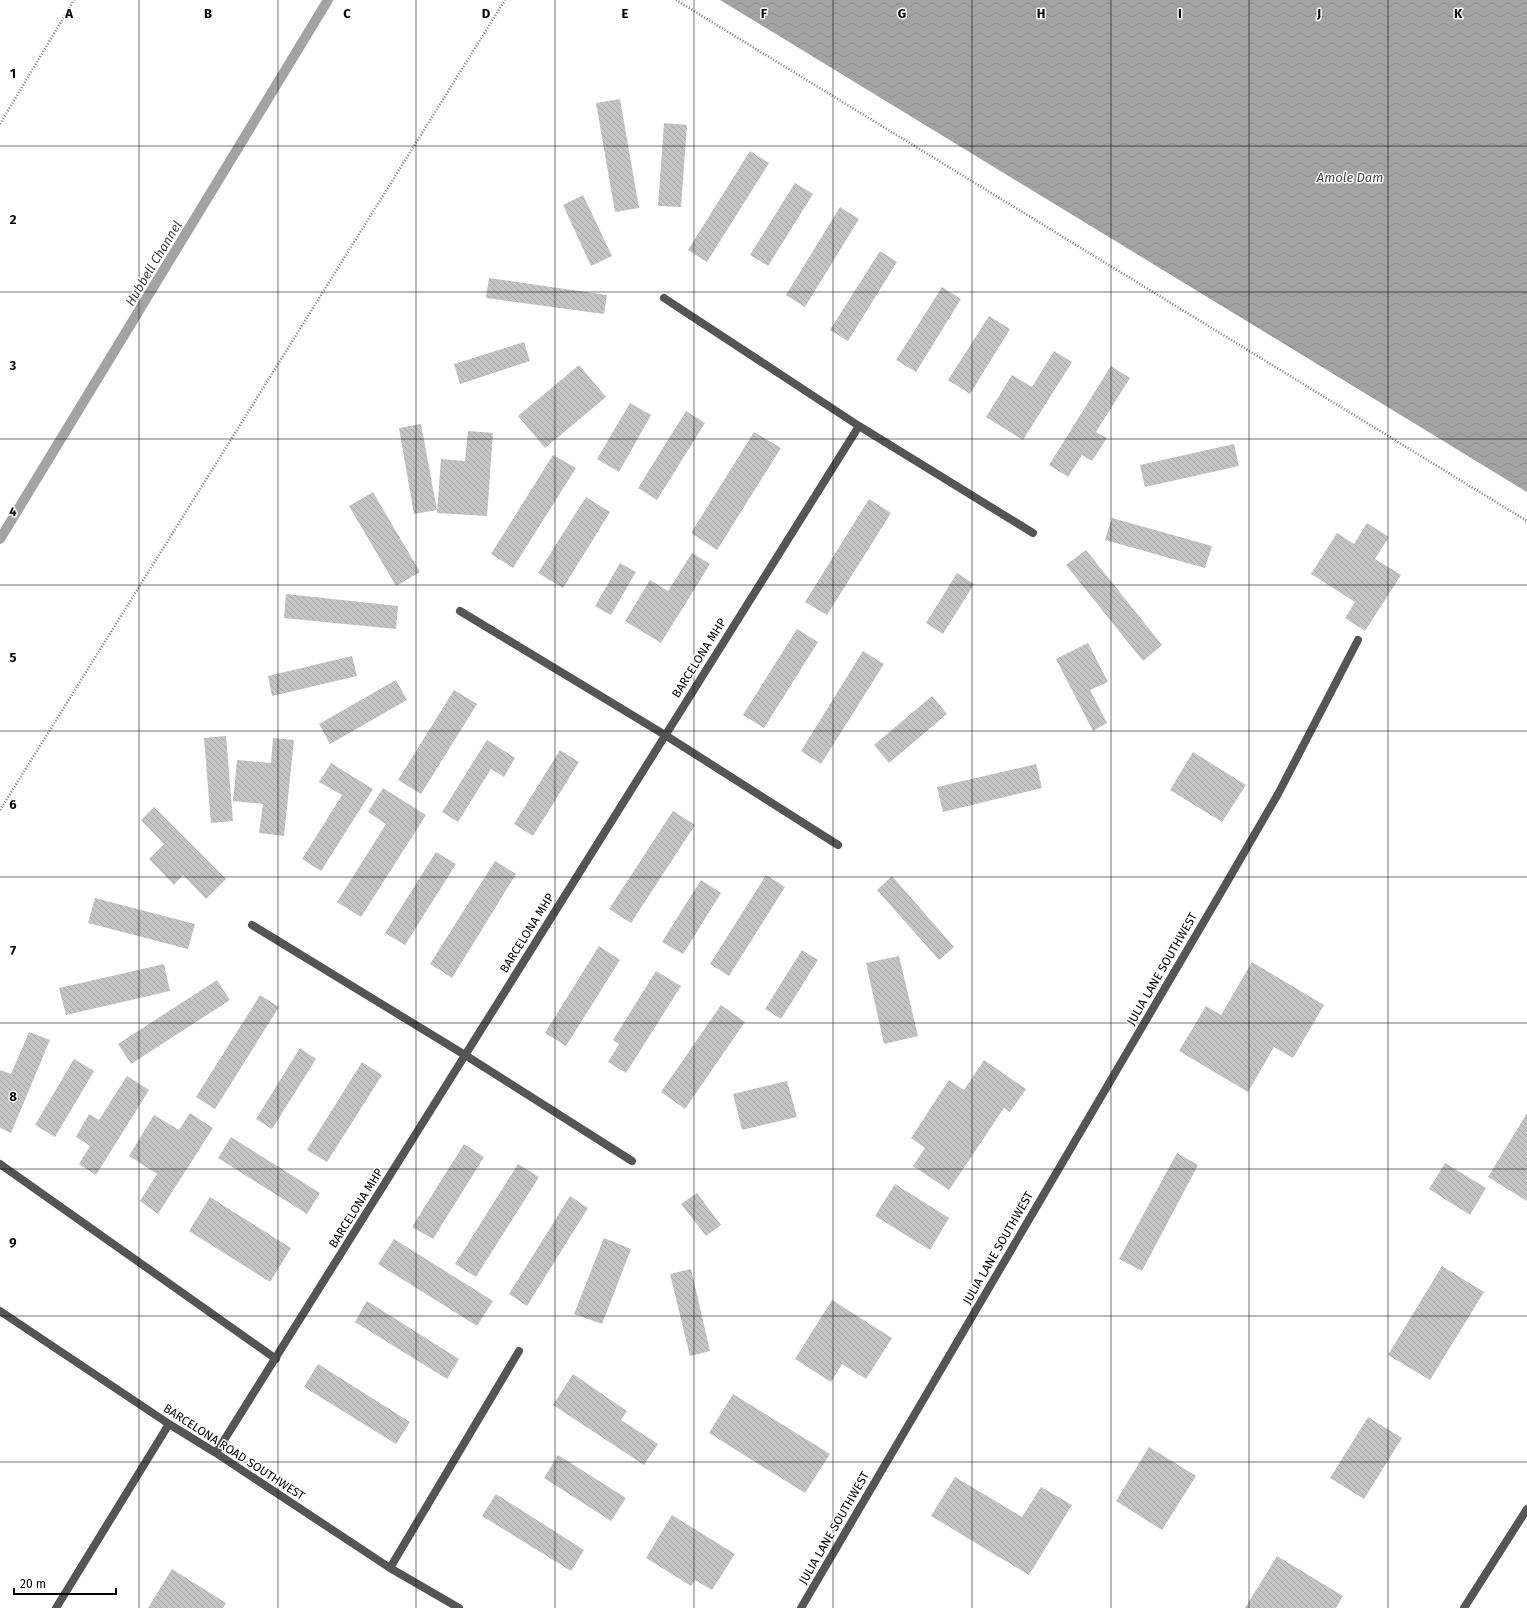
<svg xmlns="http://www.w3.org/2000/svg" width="1527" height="1608" font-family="'Fira Sans',sans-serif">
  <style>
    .water { fill: url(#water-waves) }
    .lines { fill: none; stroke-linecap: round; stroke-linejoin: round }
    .stream { stroke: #a3a3a3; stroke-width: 10 }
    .building { fill: url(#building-back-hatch) }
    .path { stroke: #777; stroke-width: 2.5; stroke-dasharray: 1 2; stroke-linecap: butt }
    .lane { stroke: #555; stroke-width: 8 }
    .street { stroke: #555; stroke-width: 8 }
    .grid { fill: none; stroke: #000; stroke-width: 1; stroke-opacity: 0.55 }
    .labels { text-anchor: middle; stroke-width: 3; stroke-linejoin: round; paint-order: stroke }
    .street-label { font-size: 12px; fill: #000; stroke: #fff }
    .water-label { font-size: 13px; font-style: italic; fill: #444; stroke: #fff }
    .grid-label { font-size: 13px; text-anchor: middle; font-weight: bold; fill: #000; stroke: #fff; stroke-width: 3; stroke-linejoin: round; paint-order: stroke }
  </style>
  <defs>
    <pattern id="water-waves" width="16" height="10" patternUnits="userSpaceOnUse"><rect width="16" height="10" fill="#a3a3a3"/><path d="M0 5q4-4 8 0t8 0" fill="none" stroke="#8b8b8b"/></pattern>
    <pattern id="building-back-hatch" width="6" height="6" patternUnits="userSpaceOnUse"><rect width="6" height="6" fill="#c4c4c4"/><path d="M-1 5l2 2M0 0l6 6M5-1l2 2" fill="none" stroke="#a7a7a7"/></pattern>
  </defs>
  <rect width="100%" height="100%" fill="#fff"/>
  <path class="water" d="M 720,0 L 1527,0 L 1527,492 Z"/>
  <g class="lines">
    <path class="stream" d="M 0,539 L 328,0"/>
  </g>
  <path class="building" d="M 620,99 L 639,208 L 615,212 L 596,103 Z
    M 664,123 L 687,125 L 681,207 L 658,206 Z
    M 750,151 L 769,163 L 707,262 L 688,250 Z
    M 795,183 L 813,194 L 768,266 L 750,255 Z
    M 583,195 L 612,256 L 591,266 L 563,205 Z
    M 840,207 L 859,219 L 805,307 L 786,295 Z
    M 880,251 L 897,262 L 848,341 L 830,330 Z
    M 489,278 L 607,295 L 604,314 L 486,298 Z
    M 942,287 L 961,299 L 916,372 L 896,360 Z
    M 989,316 L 1010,329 L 970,394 L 948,380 Z
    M 524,342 L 530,361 L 460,384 L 454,364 Z
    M 1054,351 L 1072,362 L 1023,440 L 986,417 L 1012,375 L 1032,387 Z
    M 579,365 L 606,397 L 545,448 L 518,416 Z
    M 1111,366 L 1130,378 L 1096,432 L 1107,438 L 1092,461 L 1082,455 L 1068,477 L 1049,465 Z
    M 630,403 L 651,415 L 619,472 L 597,459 Z
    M 686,411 L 705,423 L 657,500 L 638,488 Z
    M 421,424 L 437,510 L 414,514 L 399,428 Z
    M 468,431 L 493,433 L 487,516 L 437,513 L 441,459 L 465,461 Z
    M 754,432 L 781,448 L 717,550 L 691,533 Z
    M 1234,444 L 1239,466 L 1145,487 L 1140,465 Z
    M 553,455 L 576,468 L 513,568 L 491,554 Z
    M 373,492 L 420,572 L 396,586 L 349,506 Z
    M 586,497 L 610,512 L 563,588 L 538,573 Z
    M 869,499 L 891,513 L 827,615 L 805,602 Z
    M 1112,518 L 1212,546 L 1205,568 L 1105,540 Z
    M 1367,523 L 1389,537 L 1375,559 L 1401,575 L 1365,631 L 1345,618 L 1355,602 L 1311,574 L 1337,533 L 1354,544 Z
    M 1086,550 L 1162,645 L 1143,661 L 1066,565 Z
    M 692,553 L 710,564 L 661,643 L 625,621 L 650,580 L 668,591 Z
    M 620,563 L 636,572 L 611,615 L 595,606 Z
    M 957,573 L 974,584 L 943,634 L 926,623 Z
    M 286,594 L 398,606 L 396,629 L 284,618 Z
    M 797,629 L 818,642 L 764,728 L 743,715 Z
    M 1088,643 L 1108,682 L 1090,690 L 1107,723 L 1093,731 L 1056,659 Z
    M 863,651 L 884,664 L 821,764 L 801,751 Z
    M 352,656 L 357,676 L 272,696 L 268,676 Z
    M 396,680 L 407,700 L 330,744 L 319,724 Z
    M 454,690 L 477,704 L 421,794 L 398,780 Z
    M 932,696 L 947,714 L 889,763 L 874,745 Z
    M 226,736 L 233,821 L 211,823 L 204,738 Z
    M 273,738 L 294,740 L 284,836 L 259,833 L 263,804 L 233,801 L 237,760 L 271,763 Z
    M 487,740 L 515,758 L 504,777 L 491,769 L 458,822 L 442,812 Z
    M 560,750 L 579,762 L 533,836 L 514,824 Z
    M 1193,752 L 1246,785 L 1222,822 L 1170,790 Z
    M 331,763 L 373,789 L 321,871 L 302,859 L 342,795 L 319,782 Z
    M 1036,764 L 1042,788 L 943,812 L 937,787 Z
    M 383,788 L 426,815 L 361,917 L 337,902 L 386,824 L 368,812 Z
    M 154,807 L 226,879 L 206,899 L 183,875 L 174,885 L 149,859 L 164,844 L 141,820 Z
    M 673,811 L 695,825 L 631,923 L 609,909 Z
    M 436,852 L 456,864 L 405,945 L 385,933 Z
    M 495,861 L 516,874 L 452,978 L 430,964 Z
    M 766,875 L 785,887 L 729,976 L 710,964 Z
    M 892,876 L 954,947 L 939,960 L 877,890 Z
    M 701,880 L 721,893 L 683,954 L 662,942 Z
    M 95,898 L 195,924 L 188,949 L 88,923 Z
    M 599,946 L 620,960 L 566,1046 L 545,1033 Z
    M 802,950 L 818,960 L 781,1019 L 765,1009 Z
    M 899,956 L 918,1036 L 884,1044 L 866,963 Z
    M 1252,962 L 1324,1005 L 1293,1058 L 1274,1047 L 1248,1092 L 1179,1051 L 1206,1006 L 1221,1015 Z
    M 164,964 L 170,991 L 66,1015 L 59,988 Z
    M 656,971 L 681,986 L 626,1073 L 608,1062 L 619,1044 L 613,1040 Z
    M 217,980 L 230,1000 L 131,1064 L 118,1044 Z
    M 260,995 L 279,1007 L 215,1109 L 196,1097 Z
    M 721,1005 L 745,1022 L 685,1109 L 661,1092 Z
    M 29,1032 L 50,1040 L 11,1133 L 0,1128 L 0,1070 L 11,1074 Z
    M 300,1048 L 316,1059 L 272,1129 L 256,1119 Z
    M 74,1059 L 94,1071 L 55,1137 L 35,1125 Z
    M 984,1060 L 1026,1089 L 1010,1112 L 1004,1108 L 949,1190 L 913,1166 L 925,1148 L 911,1138 L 949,1080 L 964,1090 Z
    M 362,1062 L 382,1075 L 327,1162 L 307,1150 Z
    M 127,1076 L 149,1090 L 96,1175 L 79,1164 L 90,1146 L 76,1137 L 89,1114 L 99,1120 Z
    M 787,1081 L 797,1117 L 742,1130 L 733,1094 Z
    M 190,1113 L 213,1128 L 158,1214 L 140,1201 L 157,1174 L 129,1156 L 154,1115 L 179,1130 Z
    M 1527,1113 L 1527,1201 L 1488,1177 Z
    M 231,1137 L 320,1193 L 307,1214 L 218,1158 Z
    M 464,1144 L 484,1157 L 433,1239 L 412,1227 Z
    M 1177,1153 L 1198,1165 L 1142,1271 L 1119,1259 Z
    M 1445,1163 L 1486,1188 L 1470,1215 L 1429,1189 Z
    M 518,1164 L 539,1177 L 476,1277 L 455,1264 Z
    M 895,1184 L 949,1218 L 930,1250 L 875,1216 Z
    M 697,1193 L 721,1225 L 706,1236 L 681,1204 Z
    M 570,1196 L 588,1208 L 527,1306 L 509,1294 Z
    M 210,1197 L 291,1248 L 270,1282 L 189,1231 Z
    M 604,1238 L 631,1249 L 602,1324 L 574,1314 Z
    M 394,1239 L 493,1301 L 477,1326 L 378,1264 Z
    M 1442,1266 L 1484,1292 L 1430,1380 L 1388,1355 Z
    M 691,1269 L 710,1351 L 690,1356 L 670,1274 Z
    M 832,1300 L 892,1338 L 866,1379 L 842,1364 L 831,1382 L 795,1359 Z
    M 367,1301 L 459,1359 L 447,1379 L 355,1322 Z
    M 318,1364 L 410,1422 L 396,1444 L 304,1387 Z
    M 573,1374 L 627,1411 L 621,1420 L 658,1444 L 644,1465 L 553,1405 Z
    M 733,1394 L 830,1454 L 805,1493 L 709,1433 Z
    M 1368,1417 L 1402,1438 L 1364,1499 L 1330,1478 Z
    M 1149,1447 L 1196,1476 L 1162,1530 L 1116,1501 Z
    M 558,1455 L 626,1498 L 611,1521 L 544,1478 Z
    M 955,1477 L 1022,1517 L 1041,1487 L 1072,1505 L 1029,1575 L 931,1516 Z
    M 496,1494 L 584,1550 L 571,1571 L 482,1516 Z
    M 672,1515 L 735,1554 L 712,1590 L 695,1580 L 691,1586 L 646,1558 Z
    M 1277,1556 L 1343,1596 L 1336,1608 L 1245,1608 Z
    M 172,1569 L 226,1603 L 223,1608 L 148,1608 Z"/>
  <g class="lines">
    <path class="path" d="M 676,0 L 1527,521
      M 0,124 L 74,0
      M 0,810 L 505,0"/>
    <path class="lane" d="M 1216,901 L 1278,794 L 1358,640"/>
    <path class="street" d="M 664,298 L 859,426 L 1033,533
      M 460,611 L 665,735 L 838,845
      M 252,925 L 465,1055 L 632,1161
      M 0,1164 L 276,1359
      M 0,1311 L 169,1424 L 216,1453 L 390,1568 L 459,1608
      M 216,1453 L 859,426
      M 390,1568 L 519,1351
      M 56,1608 L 169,1424
      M 801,1608 L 1216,901
      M 1464,1608 L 1527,1509"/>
  </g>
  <path class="grid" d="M 139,0 L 139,1608M 278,0 L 278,1608M 416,0 L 416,1608M 555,0 L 555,1608M 694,0 L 694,1608M 833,0 L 833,1608M 972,0 L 972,1608M 1111,0 L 1111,1608M 1249,0 L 1249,1608M 1388,0 L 1388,1608M 0,146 L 1527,146M 0,292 L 1527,292M 0,439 L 1527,439M 0,585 L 1527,585M 0,731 L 1527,731M 0,877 L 1527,877M 0,1023 L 1527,1023M 0,1169 L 1527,1169M 0,1316 L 1527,1316M 0,1462 L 1527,1462"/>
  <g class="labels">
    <g class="street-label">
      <text transform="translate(699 658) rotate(-58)" y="4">BARCELONA MHP</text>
      <text transform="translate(527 933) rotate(-58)" y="4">BARCELONA MHP</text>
      <text transform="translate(1162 969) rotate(-60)" y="4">JULIA LANE SOUTHWEST</text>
      <text transform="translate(356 1208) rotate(-58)" y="4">BARCELONA MHP</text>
      <text transform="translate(998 1248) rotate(-60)" y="4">JULIA LANE SOUTHWEST</text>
      <text transform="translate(234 1452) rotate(33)" y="4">BARCELONA ROAD SOUTHWEST</text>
      <text transform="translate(834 1528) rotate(-60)" y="4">JULIA LANE SOUTHWEST</text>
    </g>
    <g class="water-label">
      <text x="1350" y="182">Amole Dam</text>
      <text transform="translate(153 263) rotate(-59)" y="5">Hubbell Channel</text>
    </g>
  </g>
  <g class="grid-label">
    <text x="69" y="18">A</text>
    <text x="208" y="18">B</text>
    <text x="347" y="18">C</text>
    <text x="486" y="18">D</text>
    <text x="625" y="18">E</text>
    <text x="764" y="18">F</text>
    <text x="902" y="18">G</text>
    <text x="1041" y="18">H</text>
    <text x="1180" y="18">I</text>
    <text x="1319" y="18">J</text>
    <text x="1458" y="18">K</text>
    <text x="13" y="78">1</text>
    <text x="13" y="224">2</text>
    <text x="13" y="370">3</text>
    <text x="13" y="516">4</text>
    <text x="13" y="662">5</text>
    <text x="13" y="809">6</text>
    <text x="13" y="955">7</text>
    <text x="13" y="1101">8</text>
    <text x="13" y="1247">9</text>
  </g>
  <path d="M14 1588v6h102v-6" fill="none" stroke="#000000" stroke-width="2"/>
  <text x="20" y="1588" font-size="12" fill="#000000" stroke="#ffffff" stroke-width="3" paint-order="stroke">20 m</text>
</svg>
